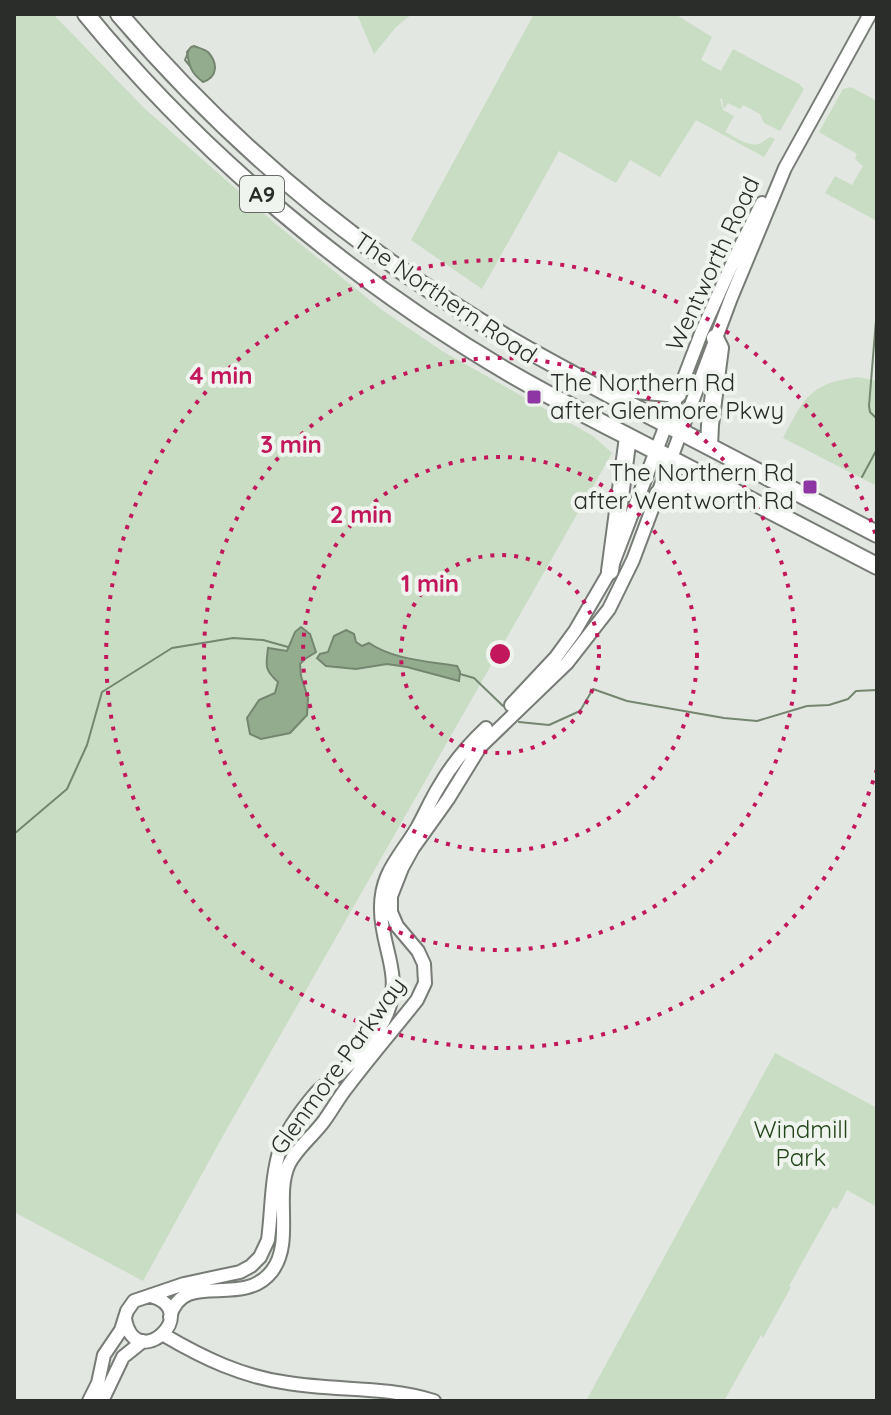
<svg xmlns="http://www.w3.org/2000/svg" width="891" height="1415" font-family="Quicksand,sans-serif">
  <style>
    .green { fill: #c8ddc3 }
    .water { fill: #94ac8e; stroke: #748670; stroke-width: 2 }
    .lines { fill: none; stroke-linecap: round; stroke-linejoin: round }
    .stream { stroke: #748670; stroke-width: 2 }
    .secondary-casing { stroke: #777c76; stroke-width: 16 }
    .highway-casing { stroke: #777c76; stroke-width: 20 }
    .secondary { stroke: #fff; stroke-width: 12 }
    .highway { stroke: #fff; stroke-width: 16 }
    .ring { fill: none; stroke: #c2185b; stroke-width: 4; stroke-dasharray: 4 8 }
    .poi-dot { fill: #8e36a3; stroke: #eff5ee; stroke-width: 3 }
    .labels { text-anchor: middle; stroke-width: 8; stroke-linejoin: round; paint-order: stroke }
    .shield { fill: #eff5ee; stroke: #666966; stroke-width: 2 }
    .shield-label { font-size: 22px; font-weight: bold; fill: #2b2d2b }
    .street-label { font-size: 24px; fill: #2b2d2b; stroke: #eff5ee }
    .poi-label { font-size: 24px; fill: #2b2d2b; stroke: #eff5ee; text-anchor: start }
    .park-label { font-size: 24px; fill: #24461b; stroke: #eff5ee }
    .centre { fill: #c2185b; stroke: #eff5ee; stroke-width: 4 }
    .ring-label { font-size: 24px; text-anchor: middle; font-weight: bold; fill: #c2185b; stroke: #eff5ee; stroke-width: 8; stroke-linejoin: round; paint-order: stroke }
  </style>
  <rect width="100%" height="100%" fill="#e2e7e1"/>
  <path class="green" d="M 14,14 L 53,14 L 144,108 L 277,225 L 382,310 L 442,351 L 593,436 L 612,453 L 224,1134 L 143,1281 L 14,1212 Z
    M 357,14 L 412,14 L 396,27 L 374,54 Z
    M 534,14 L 675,14 L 712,37 L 701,60 L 721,71 L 733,49 L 799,84 L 804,89 L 780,131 L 764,123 L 760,114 L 743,105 L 740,109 L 728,103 L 724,109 L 722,99 L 720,99 L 723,110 L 734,116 L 725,132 C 734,136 747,147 758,144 C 763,143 766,139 770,137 L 775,139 L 764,157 L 696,120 L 660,177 L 630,160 L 616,183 L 559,151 L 482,289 L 411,240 Z
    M 851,87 L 877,101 L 877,221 L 825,193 L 835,176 L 852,185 L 863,166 L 855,159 L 857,154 L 819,132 L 843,89 Z
    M 858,377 L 877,381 L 877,486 L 783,438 C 805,398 808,384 858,377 Z
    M 775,1053 L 877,1108 L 877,1207 L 847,1190 L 837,1209 L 833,1207 L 789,1286 L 791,1287 L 763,1338 L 761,1335 L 724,1401 L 586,1401 Z"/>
  <path class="water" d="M 194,46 C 199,48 204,49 208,52 C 218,63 218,77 203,82 C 191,73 189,66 187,52 L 191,47 Z
    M 301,627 L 310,634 L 316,652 L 305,659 L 300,664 L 301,676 L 308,698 L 307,715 L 290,733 L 261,739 L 250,734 L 247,718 L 259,700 L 275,693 L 278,682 C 264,669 266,666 268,648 L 287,651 L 295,632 Z
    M 346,630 L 354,634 L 356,642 L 362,646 L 369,643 C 394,660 428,661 457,666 L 460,672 L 459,681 L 407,667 L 387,664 L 356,669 L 326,666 L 317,658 L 320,654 L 328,652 L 334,636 Z"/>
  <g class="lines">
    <path class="stream" d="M 189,50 L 185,60 L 190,66
      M 877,308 L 869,406 L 870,412 L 877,419
      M 862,477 L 877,449
      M 460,674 L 474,678 L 503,706
      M 519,722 L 549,725 L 580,711 L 593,689 L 627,701 L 724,718 L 757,721 L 807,706 L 829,705 L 848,699 L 856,691 L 877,690
      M 14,834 L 67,789 L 87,745 L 102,692 L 172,648 L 233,638 L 263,640 L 288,647"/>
    <defs>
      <path id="secondary" d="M 511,705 L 556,657 L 575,631 L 610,571 L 702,331 L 737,253 L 762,203
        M 170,1317 C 183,1268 242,1310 272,1271 C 294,1242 274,1195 289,1164 C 297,1148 313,1136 324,1121 C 332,1110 339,1097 348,1086 C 370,1057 394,1029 417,1000 L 425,983 L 424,964 L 418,951 L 397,926 L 391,912 L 391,896 L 402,868 L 413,848 L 448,799 L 480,747 L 567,663 L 609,609 L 633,560 L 731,298 L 785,168 L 870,14
        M 125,1319 C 136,1375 204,1311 151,1296
        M 164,1335 C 203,1358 243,1377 288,1383 C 337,1391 387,1386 434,1401
        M 89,1401 L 98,1383 L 104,1355 L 121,1330 L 127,1311 L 134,1301 L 184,1284 L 240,1272 L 251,1266 L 260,1257 L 268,1240 C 272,1210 271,1178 280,1149 C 286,1131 304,1107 316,1093 C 323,1085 332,1080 340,1073 C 357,1058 380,1033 388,1011 C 402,973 381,946 381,910 C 380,873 400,857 417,828 C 425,814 431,799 440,785 C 452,764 468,745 486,728
        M 102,1401 L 123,1357 L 143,1341"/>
      <path id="highway" d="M 86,14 C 202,156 355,283 513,375 C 565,405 620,432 673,460 C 741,495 809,530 877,566
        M 119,14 C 212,123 320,219 441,297 C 495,333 551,363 609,394 C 698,441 787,487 877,534
        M 608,393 L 626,389 L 678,394
        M 709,446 L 710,425 L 720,348 L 715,338
        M 658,494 L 671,486 L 708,490 L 723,486
        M 610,571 L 628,437"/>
    </defs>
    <use href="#secondary" class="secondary-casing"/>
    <use href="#highway" class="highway-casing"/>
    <use href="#secondary" class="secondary"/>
    <use href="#highway" class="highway"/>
  </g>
  <g class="ring">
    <circle cx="500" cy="654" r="99"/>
    <circle cx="500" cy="654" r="197"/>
    <circle cx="500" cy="654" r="296"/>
    <path d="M877 769A394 394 0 1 1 877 539"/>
  </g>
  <g class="poi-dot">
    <rect x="526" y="389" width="16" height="16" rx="4"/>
    <rect x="802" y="479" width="16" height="16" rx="4"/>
  </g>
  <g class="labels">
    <rect class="shield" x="240" y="176" width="44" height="36" rx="6"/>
    <g class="shield-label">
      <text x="262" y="202">A9</text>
    </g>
    <g class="street-label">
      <text transform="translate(713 264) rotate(-65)" y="8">Wentworth Road</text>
      <text transform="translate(445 298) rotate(34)" y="8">The Northern Road</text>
      <text transform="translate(338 1066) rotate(-54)" y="8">Glenmore Parkway</text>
    </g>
    <g class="poi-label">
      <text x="550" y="391">The Northern Rd<tspan x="550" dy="28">after Glenmore Pkwy</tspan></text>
      <text x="794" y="481" text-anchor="end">The Northern Rd<tspan x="794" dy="28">after Wentworth Rd</tspan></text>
    </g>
    <g class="park-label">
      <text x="801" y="1138">Windmill<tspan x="801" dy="28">Park</tspan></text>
    </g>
  </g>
  <circle cx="500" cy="654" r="12" class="centre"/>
  <g class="ring-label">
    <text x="221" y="384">4 min</text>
    <text x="291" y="453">3 min</text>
    <text x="361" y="523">2 min</text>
    <text x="430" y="592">1 min</text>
  </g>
  <rect width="891" height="1415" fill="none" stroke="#2b2d2b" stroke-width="32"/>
</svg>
